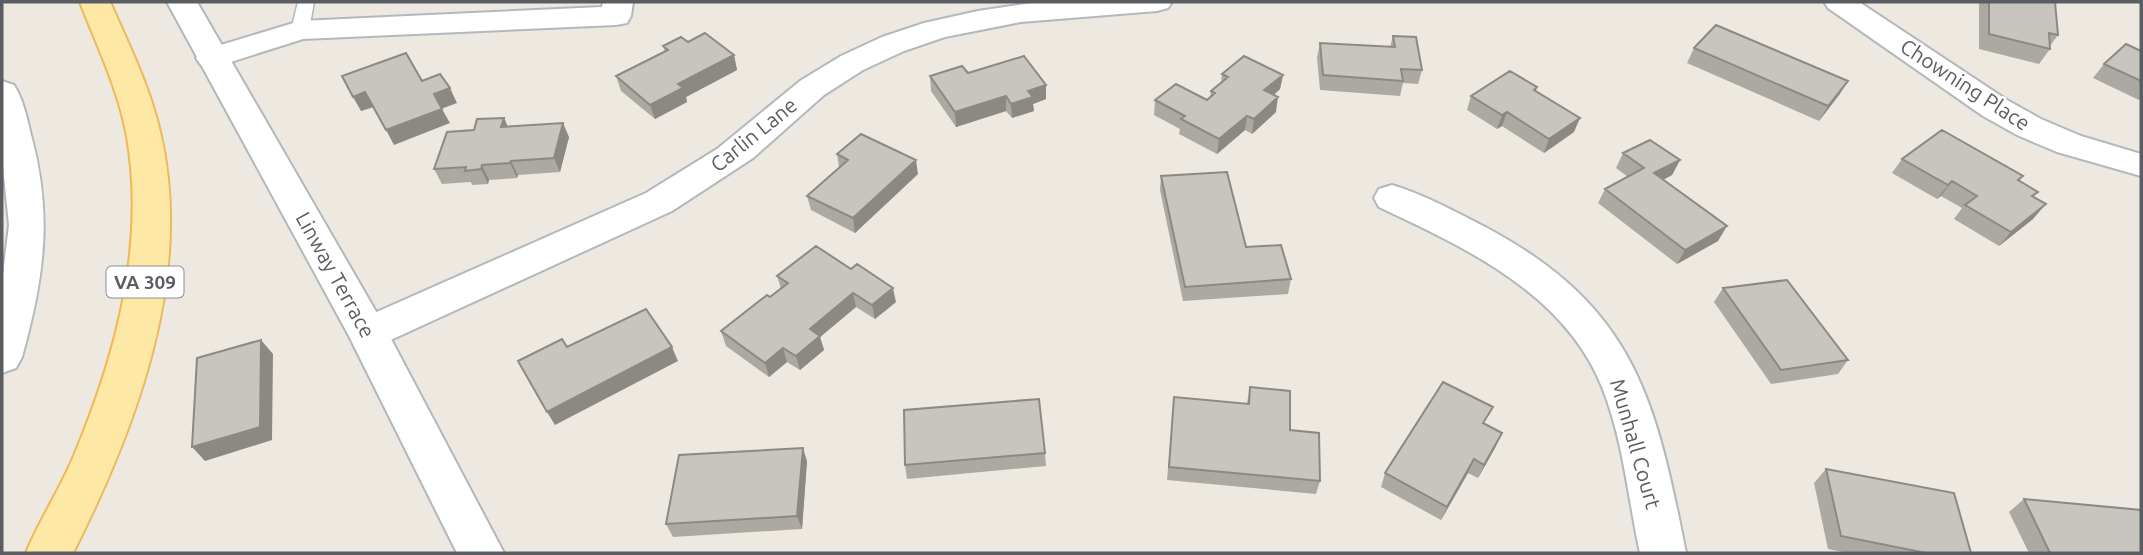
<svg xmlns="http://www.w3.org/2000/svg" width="2143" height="555" font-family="Ubuntu,sans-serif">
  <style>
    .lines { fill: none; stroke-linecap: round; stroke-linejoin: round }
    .lane-casing { stroke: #b4b8bc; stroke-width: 3 }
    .street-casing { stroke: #b4b8bc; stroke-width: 4 }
    .secondary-casing { stroke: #b3b7bc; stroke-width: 4 }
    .primary-casing { stroke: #f0b857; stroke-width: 4 }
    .lane { fill: #fff; fill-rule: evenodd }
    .street { fill: #fff; fill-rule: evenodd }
    .secondary { fill: #fff; fill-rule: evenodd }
    .primary { fill: #fee8a5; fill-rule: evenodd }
    .wall { fill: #aca9a3 }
    .shaded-wall { fill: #8c8985 }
    .building { fill: #c8c4be; stroke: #8c8985; stroke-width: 2 }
    .labels { text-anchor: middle; stroke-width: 5; stroke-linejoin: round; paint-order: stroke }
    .shield { fill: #fff; stroke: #8c8e91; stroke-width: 2 }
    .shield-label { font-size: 19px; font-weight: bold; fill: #5a5e62 }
    .street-label { font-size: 21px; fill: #5a5e62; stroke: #fff }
  </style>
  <rect width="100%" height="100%" fill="#ede9e1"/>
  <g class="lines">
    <defs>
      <path id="lane" d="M 298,2 L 314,2 L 309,30 L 300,35 L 291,30 Z"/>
      <path id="street" d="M 603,2 L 633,2 L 631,16 L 627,23 L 616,25 L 303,39 L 212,68 L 201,65 L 196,58 L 201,51 L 300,21 L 602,7 Z
        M 1038,2 L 1172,2 L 1168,8 L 1157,11 L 1021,22 L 945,37 L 904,51 L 863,70 L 824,95 L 753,158 L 672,211 L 382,344 L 368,349 L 354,344 L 348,333 L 354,322 L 646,193 L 717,149 L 800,81 L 841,56 L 882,37 L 924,23 L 978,11 Z
        M 1824,2 L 1859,2 L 2007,100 L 2041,119 L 2081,136 L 2141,154 L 2141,176 L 2057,152 L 2017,135 L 1983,116 L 1828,8 Z
        M 2,81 L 14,85 C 23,99 27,118 31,135 C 53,215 44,278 22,357 L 16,368 L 2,373 L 2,282 L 9,225 L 2,157 Z
        M 1392,185 C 1425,195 1458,213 1489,229 C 1635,308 1656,400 1686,553 L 1640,553 C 1628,498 1623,439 1602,387 C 1564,293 1466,248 1379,207 L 1374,198 L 1379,189 Z"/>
      <path id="secondary" d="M 167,2 L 197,2 L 382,322 L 504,553 L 457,553 L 349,336 Z"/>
      <path id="primary" d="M 80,2 L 110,2 C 129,45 151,89 161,136 C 193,278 136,428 73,553 L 26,553 C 39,521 59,491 73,458 C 115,358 146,247 127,137 C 119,91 97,46 80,2 Z"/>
    </defs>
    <use href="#lane" class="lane-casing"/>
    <use href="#street" class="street-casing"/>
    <use href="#secondary" class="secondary-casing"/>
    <use href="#primary" class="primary-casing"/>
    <use href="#lane" class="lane"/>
    <use href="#street" class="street"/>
    <use href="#secondary" class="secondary"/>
    <use href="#primary" class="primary"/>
  </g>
  <path class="wall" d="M 1979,2 L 2055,2 L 2058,35 L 2050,46 L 2050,49 L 2039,64 L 1979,49 Z
    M 1393,36 L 1422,70 L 1418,84 L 1403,83 L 1400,96 L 1320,90 L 1317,58 L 1320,43 L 1390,47 Z
    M 688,42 L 734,55 L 737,70 L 686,97 L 687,102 L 655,119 L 621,91 L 616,76 L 665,52 L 663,46 Z
    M 1694,48 L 1848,81 L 1839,95 L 1819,121 L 1687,63 Z
    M 2141,51 L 2141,101 L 2093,78 L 2104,64 Z
    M 968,73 L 1046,99 L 1033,104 L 1034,111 L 1012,118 L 1006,111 L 956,127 L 931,91 L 930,76 Z
    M 1222,74 L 1283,75 L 1280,89 L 1274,95 L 1276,112 L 1252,134 L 1245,130 L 1217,154 L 1179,134 L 1180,129 L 1154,115 L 1155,100 L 1207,100 L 1210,97 L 1211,91 L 1221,83 Z
    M 1537,87 L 1536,91 L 1574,132 L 1544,153 L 1502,126 L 1497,129 L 1467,110 L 1471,96 Z
    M 504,118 L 508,127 L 569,137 L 560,172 L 518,175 L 517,178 L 489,180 L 488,184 L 472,185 L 471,182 L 442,184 L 434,169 L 474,130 Z
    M 1623,153 L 1680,160 L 1672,175 L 1663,180 L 1718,241 L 1677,264 L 1598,203 L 1605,189 L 1628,177 L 1616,168 Z
    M 837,154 L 918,174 L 855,233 L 811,210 L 807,196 L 839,167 Z
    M 1902,159 L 2019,181 L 2038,192 L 2033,197 L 2033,219 L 1999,246 L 1954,219 L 1962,208 L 1941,196 L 1937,199 L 1892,173 Z
    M 1161,176 L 1246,247 L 1291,279 L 1288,294 L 1183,301 L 1160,190 Z
    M 777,276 L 896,302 L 875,319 L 856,307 L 820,337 L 824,350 L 800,370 L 787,362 L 769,377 L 726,346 L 721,331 L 781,289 Z
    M 1723,288 L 1848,360 L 1838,374 L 1771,384 L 1714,302 Z
    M 1250,387 L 1290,430 L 1320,481 L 1316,494 L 1167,480 L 1173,410 L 1247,403 Z
    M 1485,424 L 1496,446 L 1478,478 L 1468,473 L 1441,520 L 1381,487 L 1385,473 Z
    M 1045,453 L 1046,466 L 907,479 L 905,465 Z
    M 807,461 L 802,529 L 673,537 L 666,524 Z
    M 1826,469 L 1971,553 L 1848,553 L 1828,549 L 1814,483 Z
    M 2024,499 L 2141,553 L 2029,553 L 2009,512 Z"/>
  <path class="shaded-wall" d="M 734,55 L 737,70 L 686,97 L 687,102 L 655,119 L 650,105 L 678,84 Z
    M 1283,75 L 1280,89 L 1262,105 L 1264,90 Z
    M 1848,81 L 1839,95 L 1819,121 L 1828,106 Z
    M 1046,85 L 1046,99 L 1033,104 L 1034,111 L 1012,118 L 1011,104 L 1028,91 Z
    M 450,88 L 457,103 L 441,109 L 434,94 Z
    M 365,92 L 374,107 L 361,111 L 353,97 Z
    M 1006,96 L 1006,111 L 956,127 L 955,112 Z
    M 1278,97 L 1276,112 L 1252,134 L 1254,119 Z
    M 442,109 L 450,123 L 394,145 L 386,130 Z
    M 1507,112 L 1502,126 L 1497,129 L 1502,115 Z
    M 1247,116 L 1245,130 L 1217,154 L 1219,139 Z
    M 504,118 L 510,132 L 501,127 Z
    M 1580,118 L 1574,132 L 1544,153 L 1549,139 Z
    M 563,123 L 569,137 L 560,172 L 554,158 Z
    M 916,160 L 918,174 L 855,233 L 853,218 Z
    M 1680,160 L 1672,175 L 1647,188 L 1654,173 Z
    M 511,161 L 518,175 L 517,178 L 510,163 Z
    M 482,165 L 489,180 L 488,184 L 481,169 Z
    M 1952,181 L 1941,196 L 1937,199 L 1948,185 Z
    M 2046,204 L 2033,219 L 1999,246 L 2011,232 Z
    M 1727,226 L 1718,241 L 1677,264 L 1685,250 Z
    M 893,288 L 896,302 L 875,319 L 872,305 Z
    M 853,293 L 856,307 L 820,337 L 824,350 L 800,370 L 796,356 L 810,329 Z
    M 261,340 L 273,354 L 272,440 L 205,461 L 192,447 Z
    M 672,347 L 678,361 L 555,425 L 547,412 Z
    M 783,348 L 787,362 L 769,377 L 765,363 Z
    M 1502,433 L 1496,446 L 1478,478 L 1484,465 Z
    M 803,448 L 807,461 L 802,529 L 797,516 Z
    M 1474,459 L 1468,473 L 1441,520 L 1447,507 Z"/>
  <path class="building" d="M 1989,2 L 2055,2 L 2058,35 L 2049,33 L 2050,49 L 1989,34 Z
    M 1716,25 L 1848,81 L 1828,106 L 1694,48 Z
    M 705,33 L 734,55 L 678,84 L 683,88 L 650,105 L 616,76 L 668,50 L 663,46 L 681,37 L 688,42 Z
    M 1393,36 L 1416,37 L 1422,70 L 1401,69 L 1403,81 L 1323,75 L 1320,43 L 1395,47 Z
    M 2126,44 L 2141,51 L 2141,81 L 2104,64 Z
    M 406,53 L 422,81 L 440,74 L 450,88 L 434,94 L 442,109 L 386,130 L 365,92 L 353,97 L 342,76 Z
    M 1024,56 L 1046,85 L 1028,91 L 1033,97 L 1011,104 L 1006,96 L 955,112 L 930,76 L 962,66 L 968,73 Z
    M 1244,56 L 1283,75 L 1264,90 L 1278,97 L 1254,119 L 1247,116 L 1219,139 L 1181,119 L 1185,116 L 1155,100 L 1176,84 L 1207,100 L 1215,93 L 1211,91 L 1228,77 L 1222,74 Z
    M 1510,71 L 1537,87 L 1534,90 L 1580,118 L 1549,139 L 1507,112 L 1502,115 L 1471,96 Z
    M 504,118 L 501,127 L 563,123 L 554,158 L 511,161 L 510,163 L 482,165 L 481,169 L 465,171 L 466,167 L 434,169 L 447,132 L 474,130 L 477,119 Z
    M 1942,130 L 2023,176 L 2018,180 L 2038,192 L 2032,196 L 2046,204 L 2011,232 L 1965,205 L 1977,196 L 1952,181 L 1948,185 L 1902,159 Z
    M 861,134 L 916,160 L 853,218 L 807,196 L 848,160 L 837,154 Z
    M 1650,140 L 1680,160 L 1654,173 L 1727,226 L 1685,250 L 1605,189 L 1644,168 L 1623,153 Z
    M 1227,172 L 1246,247 L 1281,245 L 1291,279 L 1185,287 L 1161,176 Z
    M 816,246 L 851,269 L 857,264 L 893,288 L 872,305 L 853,293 L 810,329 L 820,336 L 796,356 L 783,348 L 765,363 L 721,331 L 767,295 L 770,297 L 788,283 L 777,276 Z
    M 1787,280 L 1848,360 L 1781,370 L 1723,288 Z
    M 646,309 L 672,347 L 547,412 L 518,361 L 562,339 L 567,347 Z
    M 261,340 L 260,427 L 192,447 L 197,358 Z
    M 1443,382 L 1493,407 L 1483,423 L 1502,433 L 1484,465 L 1474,459 L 1447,507 L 1385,473 Z
    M 1250,387 L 1290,391 L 1290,430 L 1319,433 L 1320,481 L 1169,467 L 1174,397 L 1249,404 Z
    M 1039,399 L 1045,453 L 905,465 L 904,410 Z
    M 803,448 L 797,516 L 666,524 L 679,455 Z
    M 1826,469 L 1954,493 L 1971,553 L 1926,553 L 1841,536 Z
    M 2024,499 L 2141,510 L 2141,553 L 2050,553 Z"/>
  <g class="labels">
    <rect class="shield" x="106.5" y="266.5" width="77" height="31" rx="5"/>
    <g class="shield-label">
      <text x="145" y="289">VA 309</text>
    </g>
    <g class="street-label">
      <text transform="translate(1965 85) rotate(33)" y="7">Chowning Place</text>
      <text transform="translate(754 135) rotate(-39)" y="7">Carlin Lane</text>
      <text transform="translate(335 275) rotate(61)" y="7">Linway Terrace</text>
      <text transform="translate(1635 444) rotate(74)" y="7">Munhall Court</text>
    </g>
  </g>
  <rect width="2143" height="555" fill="none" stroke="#5a5e62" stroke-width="7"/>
</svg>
